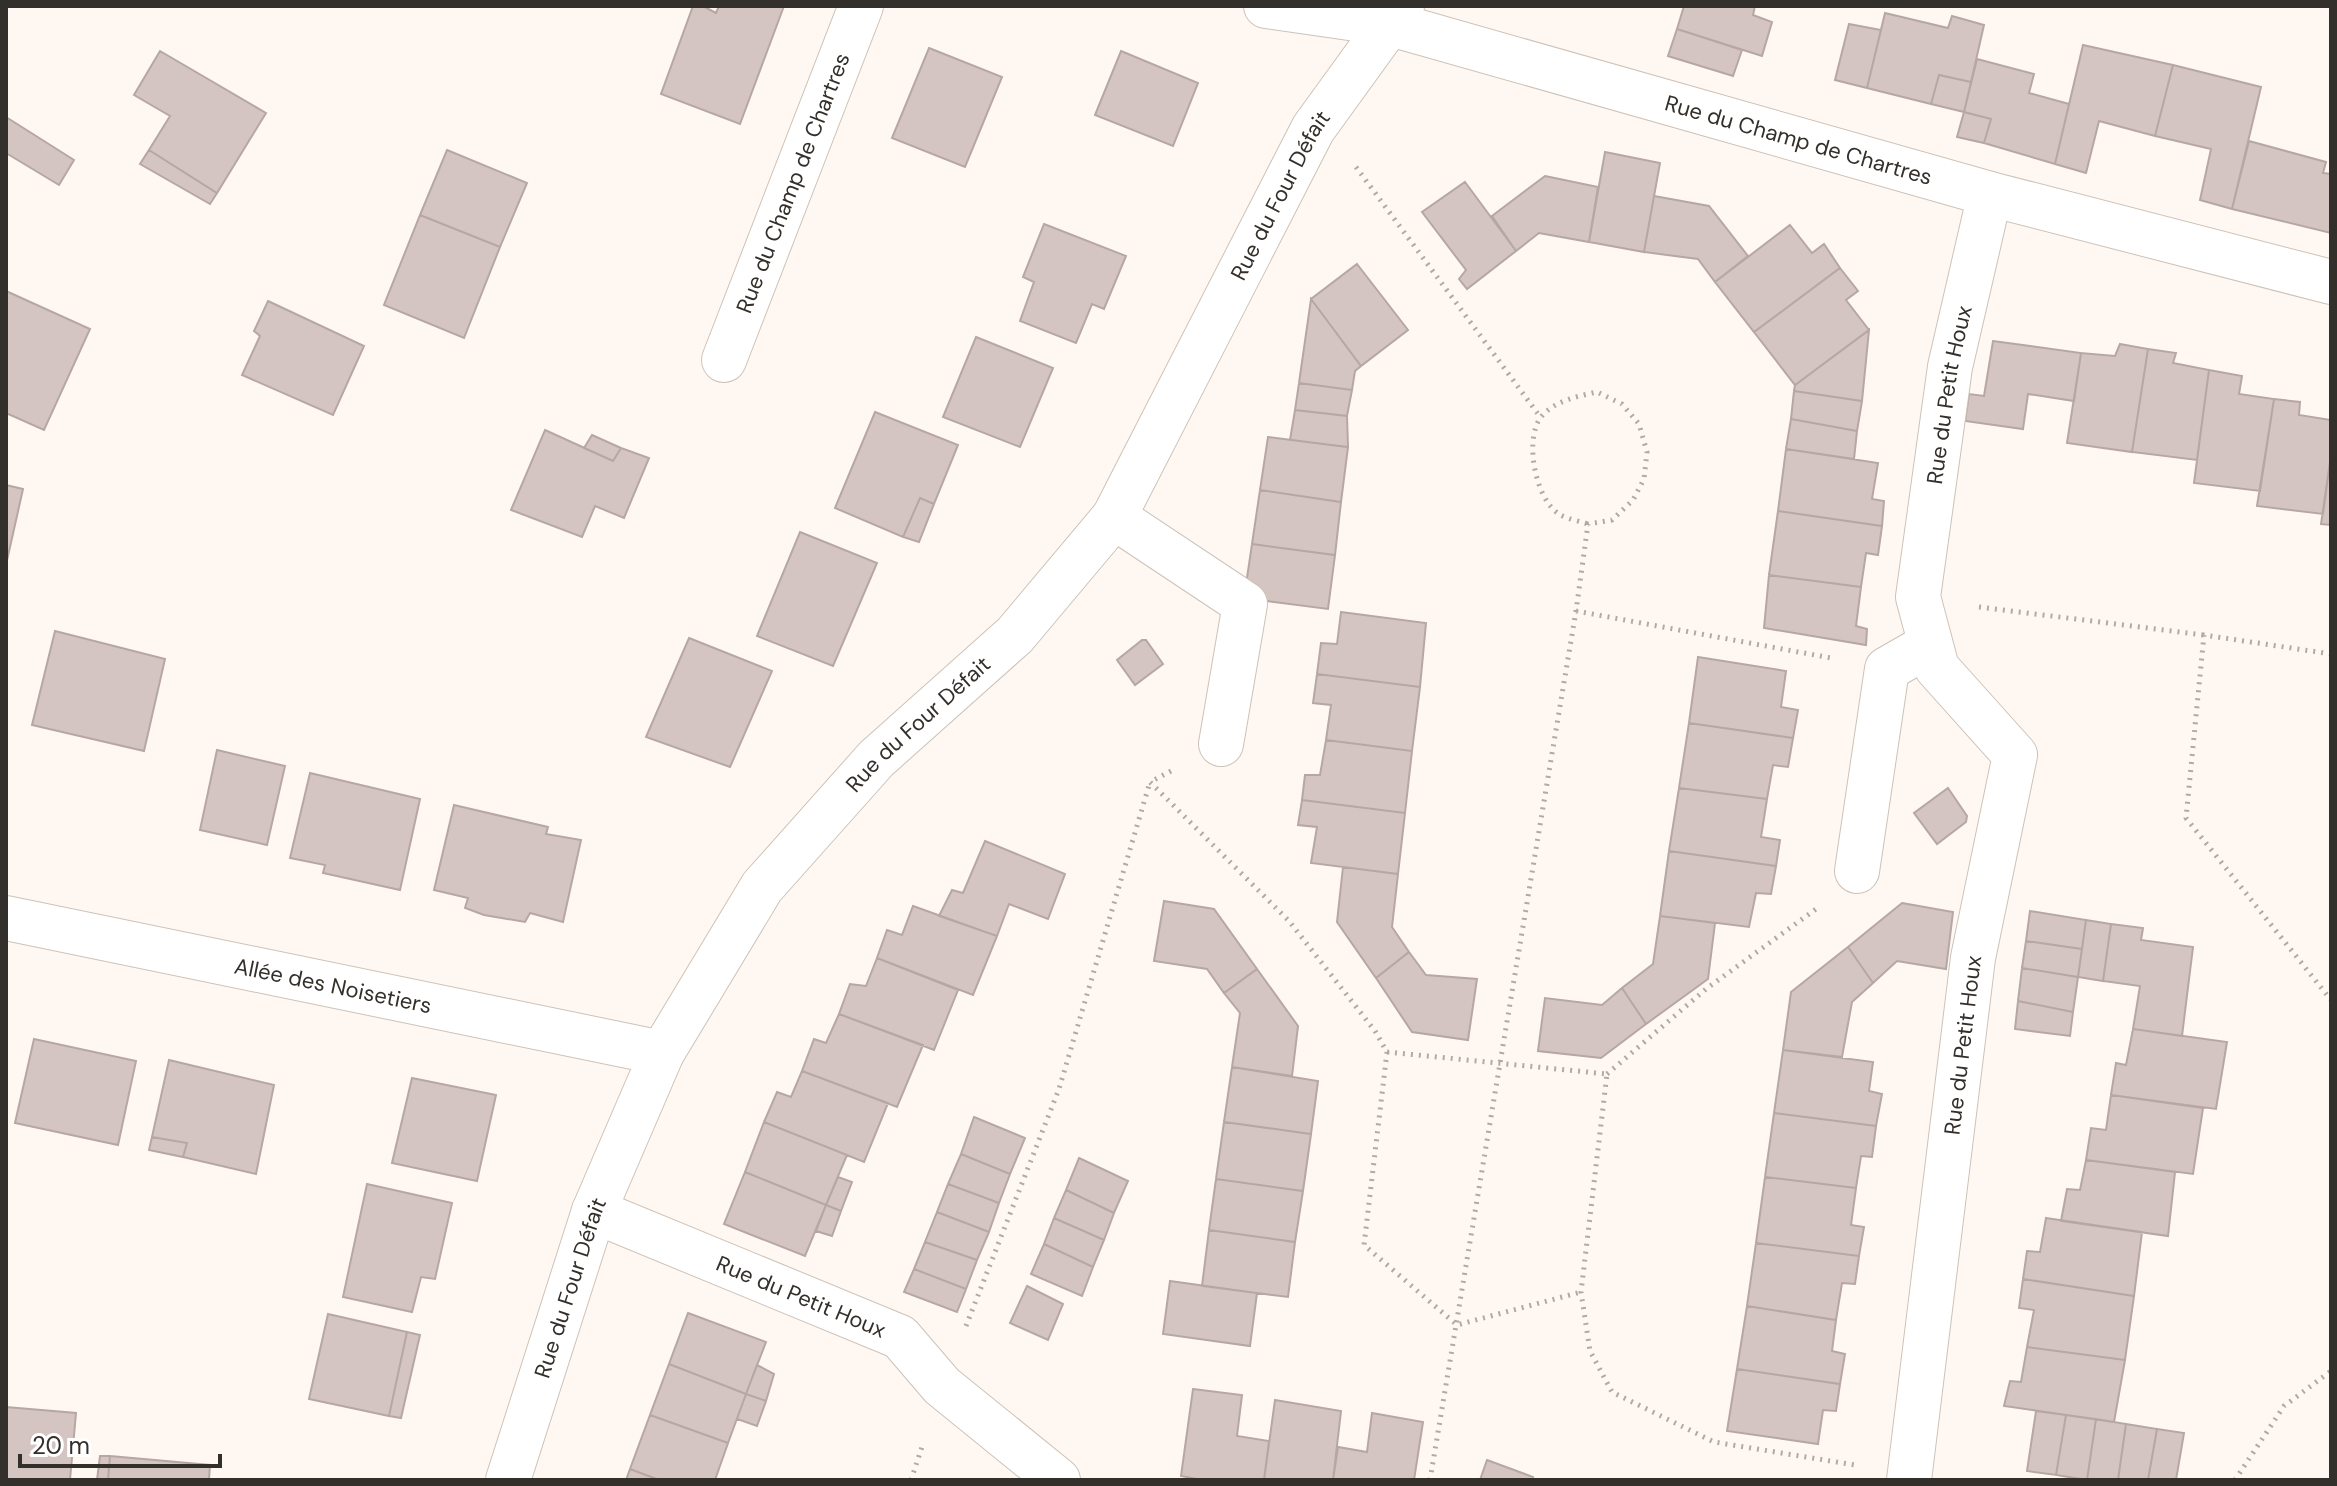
<svg xmlns="http://www.w3.org/2000/svg" width="2337" height="1486" font-family="'DM Sans',sans-serif">
  <style>
    .building { fill: #d5c5c2; stroke: #b7a7a4; stroke-width: 2 }
    .lines { fill: none; stroke-linecap: round; stroke-linejoin: round }
    .minor-casing { stroke: #cdc2b8; stroke-width: 46 }
    .path { stroke: #b0aaa5; stroke-width: 5; stroke-dasharray: 2 6; stroke-linecap: butt }
    .minor { stroke: #fff; stroke-width: 44 }
    .labels { text-anchor: middle; stroke-width: 7; stroke-linejoin: round; paint-order: stroke }
    .street-label { font-size: 22px; fill: #332f2b; stroke: #fff }
  </style>
  <rect width="100%" height="100%" fill="#fff8f2"/>
  <path class="building" d="M 693,6 L 703,6 L 716,13 L 719,6 L 784,6 L 740,124 L 661,94 Z
    M 1684,6 L 1755,6 L 1753,15 L 1772,22 L 1762,56 L 1677,29 Z
    M 1885,13 L 1948,28 L 1952,16 L 1984,25 L 1971,82 L 1939,75 L 1931,104 L 1867,88 Z
    M 1849,24 L 1881,30 L 1867,88 L 1835,80 Z
    M 1677,29 L 1742,50 L 1733,76 L 1668,56 Z
    M 2083,45 L 2173,65 L 2155,136 L 2099,121 L 2086,173 L 2055,164 Z
    M 929,48 L 1002,77 L 965,167 L 892,138 Z
    M 160,51 L 266,113 L 217,193 L 149,150 L 170,116 L 134,95 Z
    M 1121,51 L 1198,83 L 1173,146 L 1095,115 Z
    M 1977,59 L 2034,74 L 2029,93 L 2069,104 L 2055,164 L 1984,143 L 1991,119 L 1964,112 Z
    M 2173,65 L 2261,87 L 2232,209 L 2200,200 L 2211,149 L 2155,136 Z
    M 1939,75 L 1971,82 L 1964,112 L 1931,104 Z
    M 1964,112 L 1991,119 L 1984,143 L 1957,137 Z
    M 6,117 L 74,160 L 59,185 L 6,153 Z
    M 2249,141 L 2326,162 L 2323,173 L 2331,174 L 2331,233 L 2232,209 Z
    M 149,150 L 217,193 L 210,204 L 140,164 Z
    M 447,150 L 527,183 L 500,247 L 420,215 Z
    M 1605,152 L 1660,163 L 1644,252 L 1589,242 Z
    M 1545,176 L 1598,187 L 1589,242 L 1539,233 L 1516,251 L 1492,216 Z
    M 1465,182 L 1516,251 L 1467,289 L 1459,279 L 1466,270 L 1422,212 Z
    M 1654,196 L 1709,206 L 1748,256 L 1715,282 L 1698,259 L 1644,252 Z
    M 420,215 L 500,247 L 464,338 L 384,305 Z
    M 1044,224 L 1126,256 L 1104,309 L 1092,304 L 1076,343 L 1020,321 L 1034,282 L 1023,277 Z
    M 1790,225 L 1812,253 L 1824,244 L 1840,268 L 1754,332 L 1715,282 Z
    M 1357,264 L 1408,330 L 1361,366 L 1311,299 Z
    M 1840,268 L 1858,291 L 1846,300 L 1869,330 L 1795,385 L 1754,332 Z
    M 6,291 L 90,329 L 44,430 L 6,413 Z
    M 1311,299 L 1361,366 L 1355,371 L 1352,390 L 1299,383 Z
    M 268,301 L 364,346 L 333,415 L 242,375 L 260,336 L 254,331 Z
    M 1869,330 L 1862,401 L 1794,391 L 1795,385 Z
    M 976,337 L 1053,368 L 1020,447 L 943,417 Z
    M 1993,341 L 2081,353 L 2074,401 L 2028,394 L 2023,429 L 1965,421 L 1969,394 L 1984,396 Z
    M 2120,344 L 2148,349 L 2132,452 L 2067,443 L 2081,353 L 2115,356 Z
    M 2148,349 L 2176,353 L 2173,363 L 2209,370 L 2197,460 L 2132,452 Z
    M 2209,370 L 2242,376 L 2239,394 L 2274,399 L 2260,491 L 2194,483 Z
    M 1299,383 L 1352,390 L 1347,416 L 1295,410 Z
    M 1794,391 L 1862,401 L 1857,431 L 1791,419 Z
    M 2274,399 L 2300,402 L 2299,415 L 2331,420 L 2331,455 L 2323,514 L 2257,506 Z
    M 1295,410 L 1347,416 L 1348,447 L 1290,440 Z
    M 875,412 L 958,445 L 934,504 L 920,498 L 903,537 L 835,508 Z
    M 1791,419 L 1857,431 L 1854,459 L 1786,449 Z
    M 545,430 L 613,461 L 621,448 L 649,458 L 624,518 L 595,506 L 582,537 L 511,510 Z
    M 592,435 L 621,448 L 613,461 L 584,448 Z
    M 1268,437 L 1348,447 L 1341,502 L 1260,490 Z
    M 1786,449 L 1878,463 L 1872,499 L 1884,501 L 1882,526 L 1778,511 Z
    M 2331,455 L 2331,525 L 2321,524 Z
    M 6,485 L 23,489 L 6,565 Z
    M 1260,490 L 1341,502 L 1335,555 L 1252,544 Z
    M 920,498 L 934,504 L 919,542 L 903,537 Z
    M 1778,511 L 1882,526 L 1878,555 L 1866,553 L 1861,587 L 1769,575 Z
    M 800,532 L 877,563 L 833,666 L 757,636 Z
    M 1252,544 L 1335,555 L 1328,609 L 1244,598 Z
    M 1769,575 L 1861,587 L 1856,626 L 1867,629 L 1866,645 L 1764,628 Z
    M 1341,612 L 1426,623 L 1420,687 L 1317,674 L 1321,643 L 1337,644 Z
    M 55,631 L 165,659 L 144,751 L 32,725 Z
    M 689,638 L 772,671 L 730,767 L 646,737 Z
    M 1142,640 L 1146,640 L 1163,664 L 1135,685 L 1117,660 Z
    M 1698,657 L 1786,671 L 1781,707 L 1798,710 L 1793,738 L 1689,723 Z
    M 1317,674 L 1420,687 L 1412,751 L 1326,740 L 1331,705 L 1313,703 Z
    M 1689,723 L 1793,738 L 1788,767 L 1773,765 L 1767,799 L 1679,788 Z
    M 1326,740 L 1412,751 L 1405,813 L 1302,800 L 1305,775 L 1320,775 Z
    M 217,750 L 285,766 L 267,845 L 200,830 Z
    M 310,773 L 420,799 L 400,890 L 323,873 L 325,865 L 290,858 Z
    M 1679,788 L 1767,799 L 1761,837 L 1780,840 L 1776,866 L 1669,851 Z
    M 1948,788 L 1967,816 L 1966,822 L 1937,844 L 1914,813 Z
    M 1302,800 L 1405,813 L 1398,874 L 1311,863 L 1317,827 L 1298,825 Z
    M 454,805 L 548,827 L 546,834 L 581,840 L 563,922 L 530,913 L 525,922 L 484,915 L 465,908 L 468,898 L 434,890 Z
    M 985,841 L 1065,874 L 1048,919 L 1009,904 L 997,936 L 939,916 L 952,890 L 963,893 Z
    M 1669,851 L 1776,866 L 1771,894 L 1756,893 L 1749,927 L 1660,916 Z
    M 1343,867 L 1398,874 L 1392,927 L 1409,952 L 1376,978 L 1337,922 Z
    M 1164,901 L 1214,909 L 1257,969 L 1224,993 L 1207,969 L 1154,961 Z
    M 1902,903 L 1953,912 L 1946,969 L 1897,961 L 1873,983 L 1848,947 Z
    M 913,906 L 997,936 L 973,995 L 877,958 L 887,930 L 902,935 Z
    M 2030,911 L 2086,920 L 2082,949 L 2026,941 Z
    M 1660,916 L 1715,923 L 1708,979 L 1646,1024 L 1622,988 L 1653,964 Z
    M 2086,920 L 2111,924 L 2103,981 L 2078,977 Z
    M 2111,924 L 2143,928 L 2141,940 L 2193,947 L 2182,1036 L 2133,1029 L 2140,986 L 2103,981 Z
    M 2026,941 L 2082,949 L 2078,977 L 2022,968 Z
    M 1848,947 L 1873,983 L 1852,1002 L 1842,1057 L 1783,1050 L 1791,992 Z
    M 1409,952 L 1426,975 L 1477,979 L 1468,1040 L 1412,1032 L 1376,978 Z
    M 877,958 L 958,990 L 934,1050 L 839,1014 L 850,984 L 866,986 Z
    M 2022,968 L 2078,977 L 2073,1012 L 2018,1001 Z
    M 1257,969 L 1298,1026 L 1292,1076 L 1232,1067 L 1240,1013 L 1224,993 Z
    M 1622,988 L 1646,1024 L 1601,1058 L 1538,1051 L 1545,998 L 1602,1005 Z
    M 2018,1001 L 2073,1012 L 2070,1036 L 2015,1029 Z
    M 839,1014 L 923,1045 L 897,1107 L 802,1071 L 814,1039 L 826,1043 Z
    M 2133,1029 L 2227,1042 L 2216,1109 L 2111,1095 L 2116,1063 L 2126,1065 Z
    M 34,1039 L 136,1061 L 118,1145 L 15,1123 Z
    M 1783,1050 L 1873,1062 L 1869,1091 L 1882,1094 L 1876,1126 L 1774,1113 Z
    M 169,1060 L 274,1085 L 256,1174 L 183,1157 L 187,1143 L 152,1137 Z
    M 1232,1067 L 1318,1081 L 1311,1134 L 1224,1122 Z
    M 802,1071 L 888,1103 L 864,1162 L 764,1122 L 777,1092 L 791,1097 Z
    M 412,1078 L 496,1095 L 477,1181 L 392,1163 Z
    M 2111,1095 L 2203,1108 L 2193,1174 L 2086,1160 L 2091,1128 L 2106,1130 Z
    M 1774,1113 L 1876,1126 L 1872,1157 L 1861,1156 L 1856,1188 L 1765,1177 Z
    M 974,1117 L 1025,1138 L 1010,1174 L 961,1154 Z
    M 764,1122 L 847,1155 L 826,1205 L 745,1172 Z
    M 1224,1122 L 1311,1134 L 1303,1191 L 1216,1179 Z
    M 152,1137 L 187,1143 L 183,1157 L 149,1150 Z
    M 961,1154 L 1010,1174 L 999,1203 L 948,1184 Z
    M 1079,1158 L 1128,1181 L 1114,1213 L 1066,1190 Z
    M 2086,1160 L 2175,1172 L 2168,1236 L 2061,1221 L 2067,1189 L 2080,1190 Z
    M 745,1172 L 826,1205 L 805,1256 L 724,1224 Z
    M 838,1177 L 852,1182 L 841,1211 L 826,1205 Z
    M 1765,1177 L 1856,1188 L 1851,1225 L 1864,1227 L 1859,1256 L 1756,1243 Z
    M 1216,1179 L 1303,1191 L 1295,1242 L 1209,1230 Z
    M 367,1184 L 452,1203 L 435,1279 L 421,1277 L 412,1312 L 343,1297 Z
    M 948,1184 L 999,1203 L 989,1232 L 937,1212 Z
    M 1066,1190 L 1114,1213 L 1104,1240 L 1054,1218 Z
    M 826,1205 L 841,1211 L 832,1236 L 816,1231 Z
    M 937,1212 L 989,1232 L 977,1260 L 925,1242 Z
    M 1054,1218 L 1104,1240 L 1093,1267 L 1044,1244 Z
    M 2046,1218 L 2142,1232 L 2134,1296 L 2023,1279 L 2027,1251 L 2040,1252 Z
    M 1209,1230 L 1295,1242 L 1288,1297 L 1202,1286 Z
    M 925,1242 L 977,1260 L 966,1289 L 914,1269 Z
    M 1756,1243 L 1859,1256 L 1855,1284 L 1842,1283 L 1836,1320 L 1747,1306 Z
    M 1044,1244 L 1093,1267 L 1082,1296 L 1031,1274 Z
    M 914,1269 L 966,1289 L 957,1312 L 904,1292 Z
    M 2023,1279 L 2134,1296 L 2125,1360 L 2027,1347 L 2034,1310 L 2019,1308 Z
    M 1170,1281 L 1257,1293 L 1250,1346 L 1163,1334 Z
    M 1027,1286 L 1063,1304 L 1048,1340 L 1010,1323 Z
    M 1747,1306 L 1836,1320 L 1832,1351 L 1845,1354 L 1840,1384 L 1737,1369 Z
    M 688,1313 L 766,1342 L 746,1394 L 669,1364 Z
    M 328,1314 L 407,1332 L 389,1416 L 309,1399 Z
    M 407,1332 L 420,1335 L 401,1418 L 389,1416 Z
    M 2027,1347 L 2125,1360 L 2114,1422 L 2004,1406 L 2010,1381 L 2021,1382 Z
    M 669,1364 L 746,1394 L 728,1443 L 650,1415 Z
    M 757,1365 L 774,1374 L 766,1401 L 746,1394 Z
    M 1737,1369 L 1840,1384 L 1836,1411 L 1823,1410 L 1818,1444 L 1727,1431 Z
    M 1193,1389 L 1242,1395 L 1237,1436 L 1269,1441 L 1264,1480 L 1202,1480 L 1181,1476 Z
    M 746,1394 L 766,1401 L 757,1426 L 737,1419 Z
    M 1275,1400 L 1341,1411 L 1333,1480 L 1264,1480 Z
    M 6,1407 L 76,1413 L 70,1480 L 6,1480 Z
    M 2036,1411 L 2066,1415 L 2056,1475 L 2027,1471 Z
    M 1372,1413 L 1423,1422 L 1414,1480 L 1333,1480 L 1338,1447 L 1367,1452 Z
    M 650,1415 L 728,1443 L 715,1480 L 659,1480 L 630,1469 Z
    M 2066,1415 L 2096,1419 L 2087,1480 L 2056,1475 Z
    M 2096,1419 L 2126,1424 L 2118,1480 L 2087,1480 Z
    M 2126,1424 L 2157,1429 L 2148,1480 L 2118,1480 Z
    M 2157,1429 L 2184,1433 L 2176,1480 L 2148,1480 Z
    M 100,1456 L 110,1456 L 108,1480 L 97,1480 Z
    M 110,1456 L 210,1465 L 209,1480 L 108,1480 Z
    M 1487,1460 L 1533,1477 L 1532,1480 L 1480,1480 Z
    M 630,1469 L 659,1480 L 626,1480 Z"/>
  <g class="lines">
    <defs>
      <g id="minor">
        <path id="s1" d="M 1266,6 L 1391,24 L 1990,194 L 2331,282"/>
        <path id="s2" d="M 724,360 L 861,6"/>
        <path d="M 1114,517 L 1245,604 L 1221,744"/>
        <path d="M 1857,871 L 1887,669 L 1929,645"/>
        <path id="s3" d="M 6,918 L 662,1053"/>
        <path id="s4" d="M 594,1211 L 900,1337 L 942,1386 L 1058,1480"/>
        <path id="s5" d="M 508,1480 L 594,1211 L 662,1053 L 762,887 L 876,759 L 1015,635 L 1114,517 L 1313,129 L 1402,6"/>
        <path id="s6" d="M 1909,1480 L 1973,958 L 2015,755 L 1937,668 L 1918,597 L 1950,367 L 1990,194"/>
      </g>
    </defs>
    <use href="#minor" class="minor-casing"/>
    <path class="path" d="M 1356,167 L 1541,418
      M 1979,607 L 2204,635
      M 1576,611 L 1831,658
      M 2331,654 L 2204,635 L 2186,818 L 2331,1000
      M 1171,771 L 1150,782 L 1289,921 L 1375,1031 L 1387,1052 L 1364,1245 L 1457,1325 L 1581,1292
      M 1387,1052 L 1607,1074 L 1581,1292 L 1590,1351 L 1612,1392 L 1714,1442 L 1855,1465
      M 1607,1074 L 1706,989 L 1816,909
      M 966,1326 L 1059,1089 L 1150,782
      M 911,1480 L 923,1444
      M 1430,1480 L 1576,611 L 1588,524 L 1612,520 L 1633,500 L 1644,479 L 1647,452 L 1639,424 L 1622,404 L 1597,392 C 1578,396 1554,401 1541,417 C 1524,439 1535,499 1559,514 C 1567,519 1579,521 1588,524
      M 2235,1480 L 2284,1406 L 2331,1371"/>
    <use href="#minor" class="minor"/>
  </g>
  <g class="labels">
    <g class="street-label">
      <text dy="8" stroke="none"><textPath href="#s1" startOffset="550">Rue du Champ de Chartres</textPath></text>
      <text dy="8" stroke="none"><textPath href="#s2" startOffset="190">Rue du Champ de Chartres</textPath></text>
      <text dy="8" stroke="none"><textPath href="#s5" startOffset="1522">Rue du Four Défait</textPath></text>
      <text dy="8" stroke="none"><textPath href="#s6" startOffset="1128">Rue du Petit Houx</textPath></text>
      <text dy="8" stroke="none"><textPath href="#s5" startOffset="874">Rue du Four Défait</textPath></text>
      <text dy="8" stroke="none"><textPath href="#s3" startOffset="334">Allée des Noisetiers</textPath></text>
      <text dy="8" stroke="none"><textPath href="#s6" startOffset="438">Rue du Petit Houx</textPath></text>
      <text dy="8" stroke="none"><textPath href="#s5" startOffset="202">Rue du Four Défait</textPath></text>
      <text dy="8" stroke="none"><textPath href="#s4" startOffset="224">Rue du Petit Houx</textPath></text>
    </g>
  </g>
  <rect width="2337" height="1486" fill="none" stroke="#332f2b" stroke-width="16"/>
  <path d="M20 1454v12h200v-12" fill="none" stroke="#332f2b" stroke-width="4"/>
  <text x="32" y="1454" font-size="24" fill="#332f2b" stroke="#ffffff" stroke-width="6" paint-order="stroke">20 m</text>
</svg>
